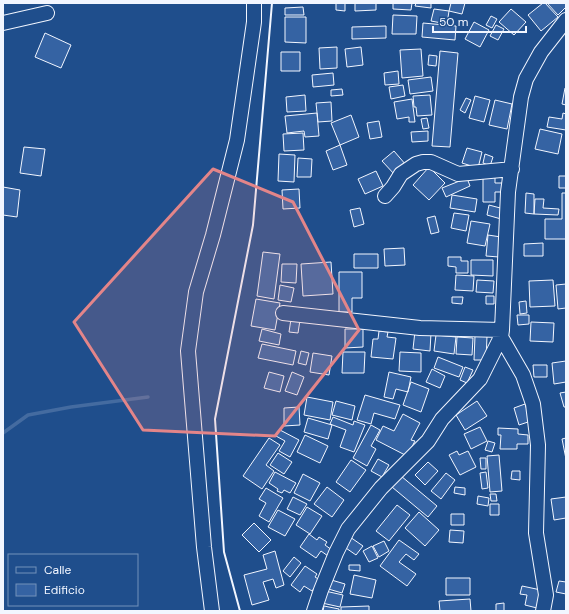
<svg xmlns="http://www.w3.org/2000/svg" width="569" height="614" font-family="'DM Sans',sans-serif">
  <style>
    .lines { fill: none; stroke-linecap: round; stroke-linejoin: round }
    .stream { stroke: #446ba0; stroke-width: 3.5 }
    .building { fill: #3563a3; stroke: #f2f6ff }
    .minor-casing { stroke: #f2f6ff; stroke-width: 16 }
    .minor { stroke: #1f4e8c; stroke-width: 14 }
    .wall { stroke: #f2f6ff; stroke-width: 2 }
    .marked { fill: #e38589; fill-opacity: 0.2; stroke: #e38589; stroke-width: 3; stroke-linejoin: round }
  </style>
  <rect width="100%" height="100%" fill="#1f4e8c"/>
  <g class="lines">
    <path class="stream" d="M 3,433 L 28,415 L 71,407 L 148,397"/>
  </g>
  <path class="building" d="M 336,3 L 345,3 L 345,11 L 336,10 Z
    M 355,3 L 376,3 L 376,10 L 355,11 Z
    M 393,3 L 412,3 L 411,10 L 393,9 Z
    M 416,3 L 431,3 L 431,8 L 415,6 Z
    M 451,3 L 465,3 L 462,14 L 449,11 Z
    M 543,3 L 545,3 L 558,17 L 541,31 L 528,15 Z
    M 547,3 L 566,3 L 566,7 L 558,15 Z
    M 303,7 L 304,15 L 285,15 L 285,8 Z
    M 434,9 L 449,11 L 447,24 L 431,21 Z
    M 511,9 L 526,22 L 514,35 L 499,22 Z
    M 393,15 L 417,16 L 416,34 L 392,34 Z
    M 491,16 L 497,19 L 492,28 L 486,25 Z
    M 285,17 L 306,17 L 306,43 L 285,42 Z
    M 474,22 L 489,30 L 480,47 L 465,39 Z
    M 423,23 L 456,26 L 455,40 L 422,37 Z
    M 496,25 L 504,29 L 498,40 L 490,36 Z
    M 386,26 L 386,38 L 352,39 L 352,27 Z
    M 45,33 L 71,45 L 61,68 L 35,57 Z
    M 337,47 L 337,68 L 320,69 L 319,48 Z
    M 361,47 L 363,65 L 347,67 L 345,49 Z
    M 421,49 L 423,76 L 402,78 L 400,50 Z
    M 440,51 L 458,53 L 450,147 L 432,146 Z
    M 281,52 L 300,52 L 300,71 L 281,71 Z
    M 429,55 L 437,56 L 436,66 L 428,65 Z
    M 398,71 L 399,84 L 385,85 L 384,73 Z
    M 333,73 L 334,85 L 313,87 L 312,75 Z
    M 431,77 L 433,91 L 410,94 L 408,80 Z
    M 403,85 L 405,96 L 391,99 L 389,87 Z
    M 565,88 L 566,88 L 566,105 L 562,104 Z
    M 342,89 L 343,95 L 331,96 L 331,90 Z
    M 305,95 L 306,111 L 287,112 L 286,97 Z
    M 430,95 L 432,115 L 417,116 L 416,107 L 414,107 L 413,96 Z
    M 475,96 L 490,100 L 484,122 L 469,118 Z
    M 466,98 L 471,100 L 465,113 L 460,110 Z
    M 412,99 L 415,122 L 409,122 L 409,117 L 397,119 L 394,102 Z
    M 495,100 L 512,104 L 507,129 L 489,125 Z
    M 331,102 L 332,121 L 318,122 L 316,103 Z
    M 317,113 L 319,136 L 305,137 L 304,131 L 287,133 L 285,116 Z
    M 563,113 L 566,114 L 566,130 L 547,127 L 549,117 L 562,119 Z
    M 351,115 L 359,137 L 340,145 L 331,123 Z
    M 427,118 L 429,128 L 423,129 L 421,119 Z
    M 379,121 L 382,137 L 370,139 L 367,123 Z
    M 540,129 L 562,134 L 558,154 L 535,149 Z
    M 428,131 L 428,141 L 412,142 L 411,132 Z
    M 303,133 L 304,150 L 284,151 L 283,134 Z
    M 340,145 L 347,165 L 333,170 L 326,151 Z
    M 24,147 L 45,149 L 41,176 L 20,173 Z
    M 467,148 L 482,152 L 478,168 L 462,163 Z
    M 394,151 L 406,165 L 395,175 L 382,161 Z
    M 279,154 L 295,155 L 294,182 L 278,181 Z
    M 485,154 L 493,157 L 490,166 L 483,163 Z
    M 298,158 L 312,159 L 311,177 L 297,177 Z
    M 429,167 L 445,183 L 429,200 L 413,185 Z
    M 376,171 L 383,186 L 365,194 L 358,179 Z
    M 483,175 L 495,175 L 495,183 L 504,183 L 505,192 L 495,192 L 495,202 L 483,202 Z
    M 559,176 L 566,176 L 566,188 L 559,188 Z
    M 467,178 L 470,186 L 446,197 L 442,188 Z
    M 3,187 L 20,190 L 17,217 L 3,215 Z
    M 299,189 L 300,208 L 283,209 L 282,190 Z
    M 526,193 L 534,194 L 534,214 L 525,213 Z
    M 562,193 L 566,193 L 566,239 L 545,239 L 545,219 L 562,219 Z
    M 452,195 L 477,199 L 475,212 L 450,208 Z
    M 535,199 L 544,199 L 543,208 L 559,209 L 558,215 L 534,214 Z
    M 489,205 L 504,209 L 501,219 L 487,215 Z
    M 360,208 L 364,224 L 354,227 L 350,210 Z
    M 454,213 L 469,215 L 466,231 L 451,228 Z
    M 435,216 L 439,232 L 431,234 L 427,218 Z
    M 471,221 L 490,224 L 485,246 L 467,243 Z
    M 488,235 L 501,237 L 499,257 L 486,256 Z
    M 543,243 L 543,256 L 524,256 L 524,244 Z
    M 404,248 L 405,265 L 385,266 L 384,249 Z
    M 263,252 L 280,254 L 274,299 L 257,296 Z
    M 354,254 L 378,254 L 378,268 L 354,268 Z
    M 448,257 L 461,257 L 461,261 L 468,261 L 468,273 L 456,273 L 456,267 L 448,266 Z
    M 471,260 L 493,260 L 493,276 L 471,275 Z
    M 331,262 L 333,294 L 303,296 L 301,264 Z
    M 282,264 L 297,264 L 296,283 L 281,282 Z
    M 339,272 L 362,272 L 362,298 L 352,298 L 352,312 L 339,312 Z
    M 456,275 L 474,276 L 473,291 L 455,290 Z
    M 477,280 L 494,281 L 493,293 L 476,292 Z
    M 553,280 L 555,306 L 530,307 L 529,281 Z
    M 566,284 L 566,308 L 558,309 L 556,285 Z
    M 280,285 L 294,288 L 291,302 L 278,300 Z
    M 486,296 L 494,296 L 494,304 L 486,304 Z
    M 452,297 L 463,297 L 462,304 L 452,303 Z
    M 256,299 L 280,303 L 275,330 L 251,326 Z
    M 526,301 L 527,313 L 520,314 L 519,302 Z
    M 517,315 L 529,315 L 529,324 L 518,325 Z
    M 291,319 L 300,320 L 298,333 L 289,332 Z
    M 531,322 L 554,323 L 553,342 L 530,341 Z
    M 262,329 L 281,334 L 279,345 L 259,341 Z
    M 345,329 L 363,329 L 363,347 L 345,348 Z
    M 379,331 L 388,332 L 387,337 L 396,338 L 393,359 L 371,357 L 373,339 L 378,339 Z
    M 415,331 L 431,333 L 430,351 L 413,349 Z
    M 436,335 L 456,337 L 454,354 L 434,351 Z
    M 475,336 L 487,336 L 486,360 L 474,360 Z
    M 457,337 L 473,338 L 472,355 L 456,354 Z
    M 262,344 L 296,351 L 293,365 L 258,358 Z
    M 301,351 L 309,353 L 306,365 L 298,363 Z
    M 343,352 L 365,352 L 364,373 L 342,373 Z
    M 400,352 L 421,353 L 421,372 L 399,371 Z
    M 313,353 L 332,356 L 329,375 L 310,372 Z
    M 438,357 L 463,367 L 459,377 L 434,368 Z
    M 566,361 L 566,382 L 554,384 L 552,363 Z
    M 533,365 L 547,365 L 547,377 L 534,377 Z
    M 465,367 L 473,370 L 467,383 L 460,380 Z
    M 432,369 L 445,376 L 440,388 L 426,382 Z
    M 269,372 L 284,376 L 280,392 L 264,388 Z
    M 292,372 L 304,377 L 297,395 L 285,391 Z
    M 389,372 L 411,377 L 408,392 L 396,389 L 393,399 L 384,397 Z
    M 411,382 L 429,389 L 421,412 L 403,405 Z
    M 566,392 L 566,407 L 564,407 L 560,393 Z
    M 365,395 L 400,405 L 395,419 L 374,413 L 371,424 L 357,420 Z
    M 307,397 L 333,402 L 330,420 L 304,415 Z
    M 336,401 L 355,406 L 352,420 L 332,415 Z
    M 477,401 L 487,416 L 465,430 L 456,415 Z
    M 525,404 L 531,421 L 519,425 L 514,408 Z
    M 299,407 L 300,425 L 284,426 L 284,408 Z
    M 403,414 L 420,423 L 411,440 L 415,441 L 407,456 L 376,440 L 383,426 L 394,431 Z
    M 333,417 L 353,425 L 354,421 L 365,425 L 354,452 L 340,447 L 346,430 L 330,424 Z
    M 308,418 L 332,425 L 328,439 L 304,432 Z
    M 371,425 L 380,430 L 371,446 L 376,449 L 367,466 L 353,458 Z
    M 480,427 L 487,441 L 471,449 L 464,434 Z
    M 498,428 L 518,429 L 518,434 L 528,435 L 528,444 L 517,444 L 517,449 L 500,449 L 501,435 L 498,435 Z
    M 280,430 L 299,440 L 290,457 L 279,451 L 285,441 L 276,436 Z
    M 305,435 L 328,446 L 320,463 L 297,452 Z
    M 269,438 L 280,445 L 266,465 L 274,471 L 262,489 L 243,476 Z
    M 566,438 L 566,459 L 562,439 Z
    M 488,441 L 495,443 L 492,452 L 485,450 Z
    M 457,451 L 459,455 L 468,451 L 476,467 L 460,475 L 449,455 Z
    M 278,453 L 292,462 L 284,474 L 270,465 Z
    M 499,455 L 502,491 L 490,492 L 487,456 Z
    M 480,458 L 486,458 L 486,469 L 481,469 Z
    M 378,459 L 389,465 L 382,477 L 371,471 Z
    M 351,460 L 366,470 L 350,492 L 336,482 Z
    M 428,462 L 438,471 L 425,485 L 415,475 Z
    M 512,471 L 520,471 L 520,480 L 511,479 Z
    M 275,472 L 296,483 L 290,493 L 284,490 L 282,493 L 277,491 L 278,489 L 269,483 Z
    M 486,472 L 488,488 L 482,489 L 480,473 Z
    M 446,473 L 455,480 L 441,499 L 431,491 Z
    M 303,474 L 320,483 L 310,501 L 294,493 Z
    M 401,476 L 437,506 L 428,517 L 392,487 Z
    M 327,487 L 344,500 L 332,517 L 314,504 Z
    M 455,487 L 465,488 L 465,495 L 454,493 Z
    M 266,488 L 283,498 L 269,522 L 259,516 L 266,503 L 259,499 Z
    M 490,494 L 496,494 L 497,501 L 491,501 Z
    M 478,496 L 489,498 L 488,506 L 477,504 Z
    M 293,497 L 307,504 L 300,515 L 287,509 Z
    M 566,497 L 566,518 L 554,520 L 551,499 Z
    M 490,504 L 499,504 L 499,515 L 490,515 Z
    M 397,505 L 410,515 L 389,541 L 376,531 Z
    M 307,507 L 322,516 L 310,534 L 296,525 Z
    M 278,510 L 295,519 L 285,536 L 268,527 Z
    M 419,512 L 439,530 L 425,546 L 405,528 Z
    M 451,514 L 464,514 L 464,525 L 451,525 Z
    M 254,523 L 271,540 L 259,552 L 242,535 Z
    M 450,530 L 464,531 L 463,543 L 449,542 Z
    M 309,534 L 317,540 L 319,537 L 327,542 L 325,545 L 332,550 L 328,556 L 321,551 L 316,558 L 300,547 Z
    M 350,537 L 363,546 L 356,555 L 343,546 Z
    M 399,540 L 419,554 L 414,560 L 406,554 L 399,562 L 416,574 L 407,586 L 380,566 Z
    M 384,541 L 389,551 L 379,557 L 373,546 Z
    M 372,546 L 378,558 L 369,562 L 363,551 Z
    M 275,551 L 284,585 L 276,588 L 273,579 L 263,582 L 269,600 L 252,605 L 244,575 L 267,569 L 263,555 Z
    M 294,557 L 301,563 L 290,577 L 283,571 Z
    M 349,565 L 360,565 L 360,571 L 349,570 Z
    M 305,566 L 317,574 L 315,577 L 320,580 L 312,591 L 304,586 L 300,592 L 291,585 Z
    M 354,575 L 376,580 L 372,598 L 350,594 Z
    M 446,578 L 470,578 L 470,595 L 446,595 Z
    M 328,579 L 345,584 L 342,593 L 325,588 Z
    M 559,581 L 566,582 L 566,594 L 556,592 Z
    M 522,586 L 541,590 L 537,608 L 525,605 L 527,595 L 520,594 Z
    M 325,591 L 343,595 L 340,607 L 322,603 Z
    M 470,599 L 471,611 L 440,611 L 439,601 Z
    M 504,603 L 504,611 L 496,611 L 496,604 Z
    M 324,606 L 339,609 L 339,611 L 323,611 Z
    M 369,606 L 369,611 L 341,611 L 341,607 Z"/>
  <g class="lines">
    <defs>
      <path id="minor" d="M 3,23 L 47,13
        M 385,196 L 393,187 L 401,174 L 416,164 L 423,162 L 431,162 L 458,174 L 512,169
        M 283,313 L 420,328 L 502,330
        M 501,337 L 523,375 L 533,404 L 538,445 L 536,533 L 546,595 L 543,611
        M 212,611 L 204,547 L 188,351 L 196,292 L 213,235 L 237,140 L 254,22 L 254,3
        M 314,611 L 321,590 L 336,553 L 348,529 L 381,488 L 428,441 L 442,419 L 480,379 L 501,337 L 502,330 L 508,192 L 521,97 L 526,79 L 541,52 L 566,20"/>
    </defs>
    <use href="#minor" class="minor-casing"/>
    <use href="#minor" class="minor"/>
    <path class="wall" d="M 240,611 L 224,552 L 215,419 L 253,225 L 272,3"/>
  </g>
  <path class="marked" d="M 213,169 L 293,202 L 359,330 L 275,436 L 143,430 L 74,322 Z"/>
  <rect width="569" height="614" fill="none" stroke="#f2f6ff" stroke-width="8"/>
  <rect x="8" y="554" width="130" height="52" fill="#1f4e8c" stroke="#7391ba"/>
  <rect x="16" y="567" width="20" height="6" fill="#1f4e8c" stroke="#7391ba"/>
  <text x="44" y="574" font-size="12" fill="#f2f6ff">Calle</text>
  <rect x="16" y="584" width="20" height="12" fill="#3563a3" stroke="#7391ba"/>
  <text x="44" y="594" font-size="12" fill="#f2f6ff">Edificio</text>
  <path d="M433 26v6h93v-6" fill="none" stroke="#f2f6ff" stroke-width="2"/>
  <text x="439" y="26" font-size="12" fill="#f2f6ff" stroke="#1f4e8c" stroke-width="3" paint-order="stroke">50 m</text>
</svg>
